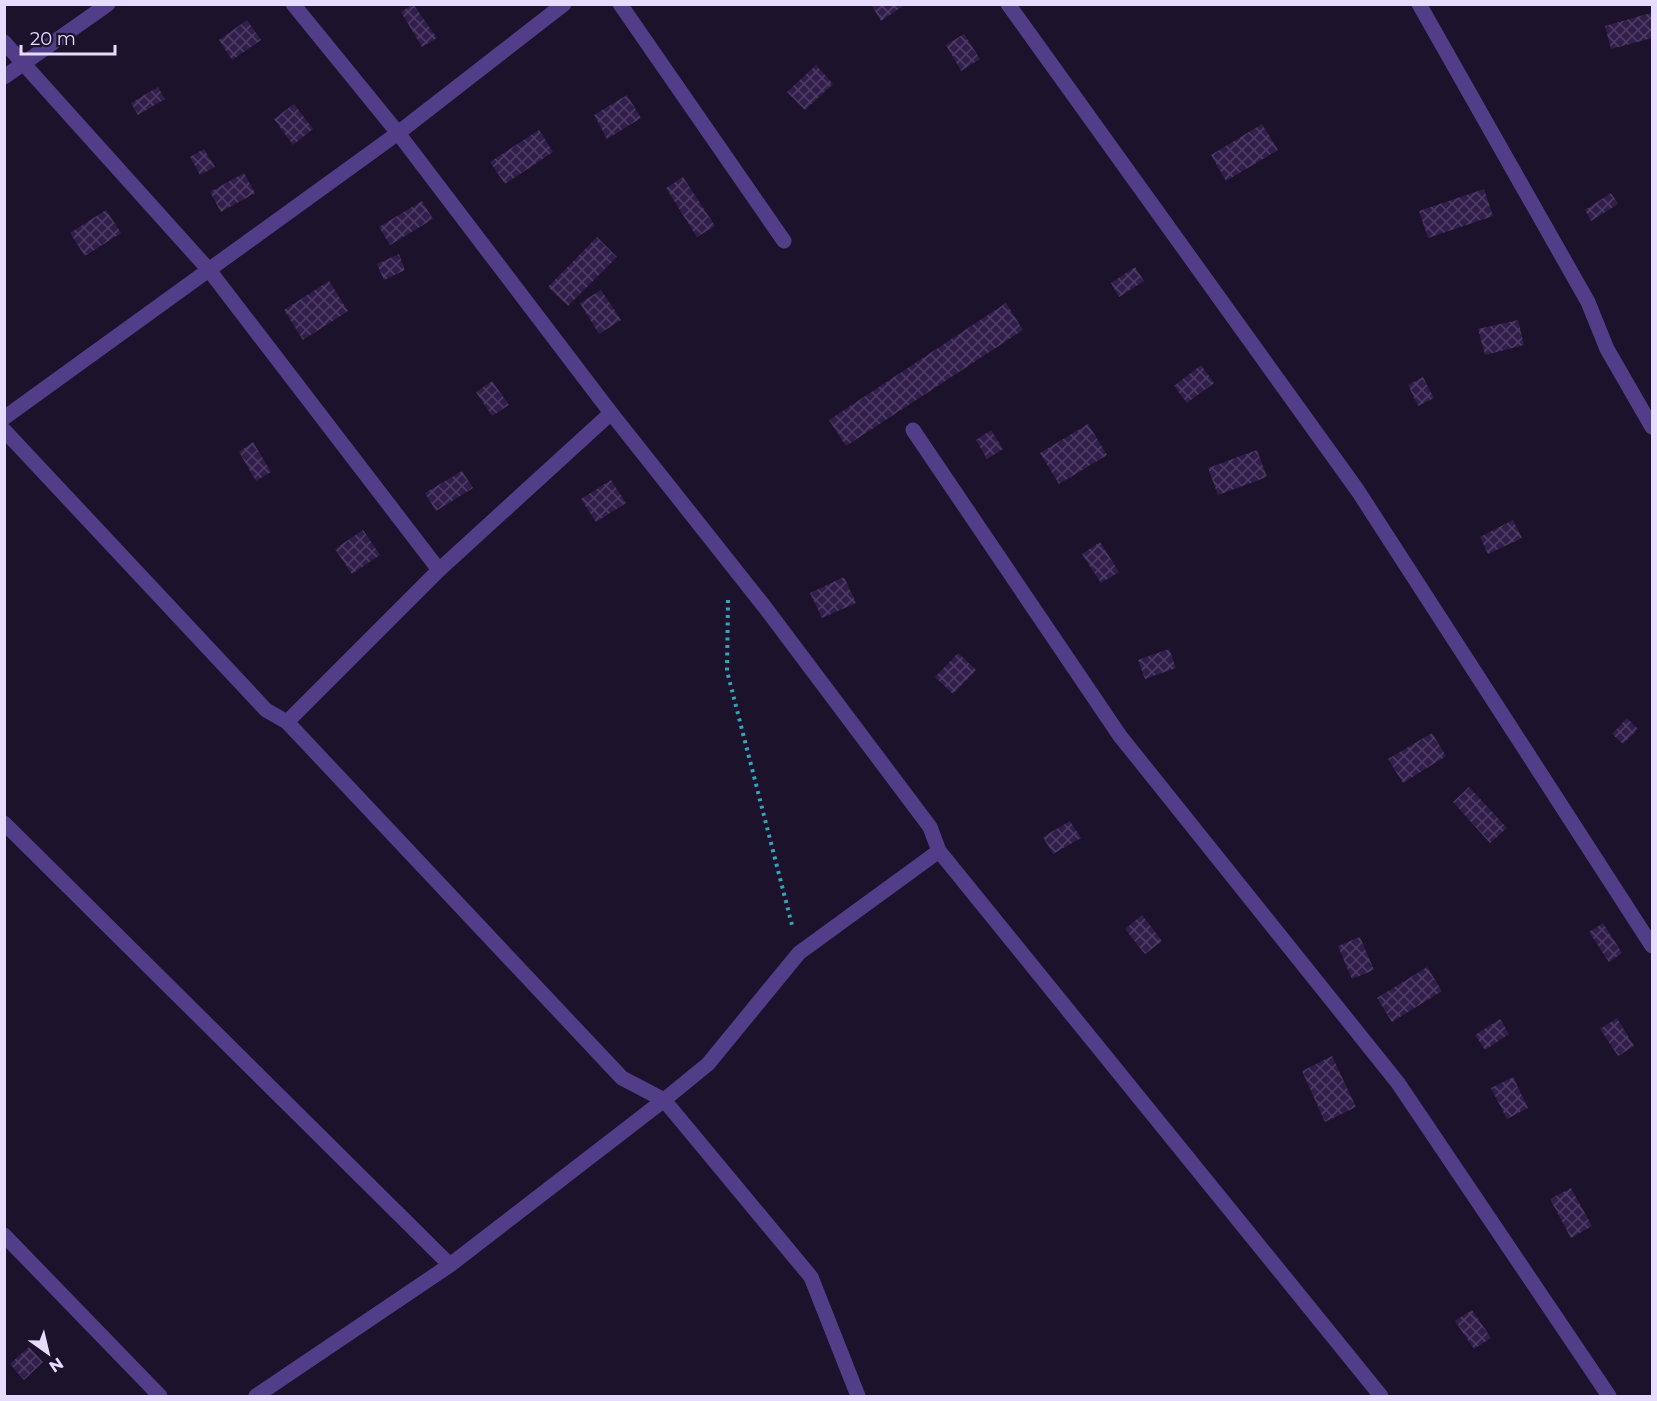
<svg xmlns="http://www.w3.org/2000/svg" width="1657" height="1401" font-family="Montserrat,sans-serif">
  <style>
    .building { fill: url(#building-cross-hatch) }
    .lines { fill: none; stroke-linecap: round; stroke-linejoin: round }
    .path { stroke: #34a4bb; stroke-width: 4; stroke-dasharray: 3 4.5; stroke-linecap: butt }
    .minor { stroke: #523e88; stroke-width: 15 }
  </style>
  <defs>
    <pattern id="building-cross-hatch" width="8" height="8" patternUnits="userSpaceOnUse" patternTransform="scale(1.5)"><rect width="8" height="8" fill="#321e4b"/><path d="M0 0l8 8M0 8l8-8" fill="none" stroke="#503e66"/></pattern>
  </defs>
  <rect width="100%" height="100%" fill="#1c122b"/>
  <path class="building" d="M 413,4 L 437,38 L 422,47 L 401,12 Z
    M 871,4 L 906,4 L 881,21 Z
    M 1651,13 L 1652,38 L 1611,49 L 1605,26 Z
    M 247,20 L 261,40 L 232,60 L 219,40 Z
    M 964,34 L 980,59 L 961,71 L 946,45 Z
    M 816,65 L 833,84 L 805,110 L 787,92 Z
    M 158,87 L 165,99 L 138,115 L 131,103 Z
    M 627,95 L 641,118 L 607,139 L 594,115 Z
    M 294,104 L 313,129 L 293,145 L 274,119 Z
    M 1262,124 L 1278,150 L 1226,181 L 1211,155 Z
    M 539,130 L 553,152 L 505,184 L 490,162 Z
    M 204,149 L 215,167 L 200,175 L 190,157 Z
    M 244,173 L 255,193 L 221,212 L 210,192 Z
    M 683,177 L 715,226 L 697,237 L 666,188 Z
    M 1484,189 L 1493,216 L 1428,238 L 1419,211 Z
    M 1611,193 L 1618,204 L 1591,221 L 1585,210 Z
    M 422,201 L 433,219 L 390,245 L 379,227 Z
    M 106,210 L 121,233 L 85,256 L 70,233 Z
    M 597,237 L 617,257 L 568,306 L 548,287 Z
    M 399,254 L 405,270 L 384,280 L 377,264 Z
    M 1135,267 L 1144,281 L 1119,297 L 1111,283 Z
    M 329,281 L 348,311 L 303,340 L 284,310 Z
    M 601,290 L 621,320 L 599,334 L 580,303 Z
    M 1006,303 L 1023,330 L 846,446 L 829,420 Z
    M 1518,320 L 1524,345 L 1485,355 L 1478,329 Z
    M 1201,365 L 1214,383 L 1187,403 L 1174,386 Z
    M 1423,377 L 1434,398 L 1418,406 L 1408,385 Z
    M 492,381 L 509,405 L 492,416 L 476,392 Z
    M 1088,424 L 1107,455 L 1059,484 L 1040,453 Z
    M 991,430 L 1003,449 L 987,459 L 976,440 Z
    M 253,442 L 271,472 L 256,481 L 239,452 Z
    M 1257,450 L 1267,477 L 1218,495 L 1208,468 Z
    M 462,471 L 473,488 L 436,511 L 425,493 Z
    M 611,480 L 626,503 L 596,522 L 581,499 Z
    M 1513,520 L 1522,538 L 1488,554 L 1480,537 Z
    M 363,530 L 380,555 L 352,574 L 335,549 Z
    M 1100,542 L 1119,572 L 1101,583 L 1082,554 Z
    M 844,577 L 856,603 L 822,618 L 810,593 Z
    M 1169,649 L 1176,668 L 1145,679 L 1138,660 Z
    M 958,653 L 976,670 L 953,694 L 935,677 Z
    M 1627,718 L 1638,729 L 1623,744 L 1612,734 Z
    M 1432,733 L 1446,756 L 1403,783 L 1388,759 Z
    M 1469,787 L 1507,828 L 1490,843 L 1453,802 Z
    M 1070,821 L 1081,838 L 1053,854 L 1043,837 Z
    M 1142,915 L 1162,941 L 1145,954 L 1125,929 Z
    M 1603,923 L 1622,953 L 1609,962 L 1589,932 Z
    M 1360,937 L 1374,970 L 1352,979 L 1338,946 Z
    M 1427,967 L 1442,991 L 1392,1022 L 1377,998 Z
    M 1617,1018 L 1634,1046 L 1618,1056 L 1600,1029 Z
    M 1500,1019 L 1509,1034 L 1485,1050 L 1475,1035 Z
    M 1332,1056 L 1356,1107 L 1325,1122 L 1302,1071 Z
    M 1513,1077 L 1528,1108 L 1507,1119 L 1491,1088 Z
    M 1571,1188 L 1592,1226 L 1571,1238 L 1550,1199 Z
    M 1472,1310 L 1491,1338 L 1474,1349 L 1455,1321 Z
    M 29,1347 L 43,1362 L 24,1380 L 10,1364 Z"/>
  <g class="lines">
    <path class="path" d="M 728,600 L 727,671 L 793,929"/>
    <path class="minor" d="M 293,4 L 398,133 L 611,413 L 764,606 L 930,827 L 939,851 L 1381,1396
      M 620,4 L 784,241
      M 1008,4 L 1358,491 L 1652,946
      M 1419,4 L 1588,302 L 1607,349 L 1652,427
      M 4,42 L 209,270 L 439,570
      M 4,77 L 108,4
      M 4,418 L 398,133 L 564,4
      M 4,430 L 266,710 L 287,722 L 622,1078 L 664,1100 L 811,1277 L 858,1396
      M 913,430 L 1120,736 L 1398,1083 L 1609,1396
      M 287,722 L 439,570 L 611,413
      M 4,823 L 450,1265
      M 4,1235 L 160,1396
      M 256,1396 L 450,1265 L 664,1100 L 708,1064 L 799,953 L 939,851"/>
  </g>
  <rect width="1657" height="1401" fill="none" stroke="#e8dcfe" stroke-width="12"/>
  <g transform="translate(48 1353) rotate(146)" stroke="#1c122b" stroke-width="4.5" paint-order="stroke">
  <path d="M0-4.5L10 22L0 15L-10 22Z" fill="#e8dcfe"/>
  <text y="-9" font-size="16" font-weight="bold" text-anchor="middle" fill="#e8dcfe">N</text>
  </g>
  <path d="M21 45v9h94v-9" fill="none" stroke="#e8dcfe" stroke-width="3"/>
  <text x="30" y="45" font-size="18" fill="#e8dcfe" stroke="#1c122b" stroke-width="4.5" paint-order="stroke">20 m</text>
</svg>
